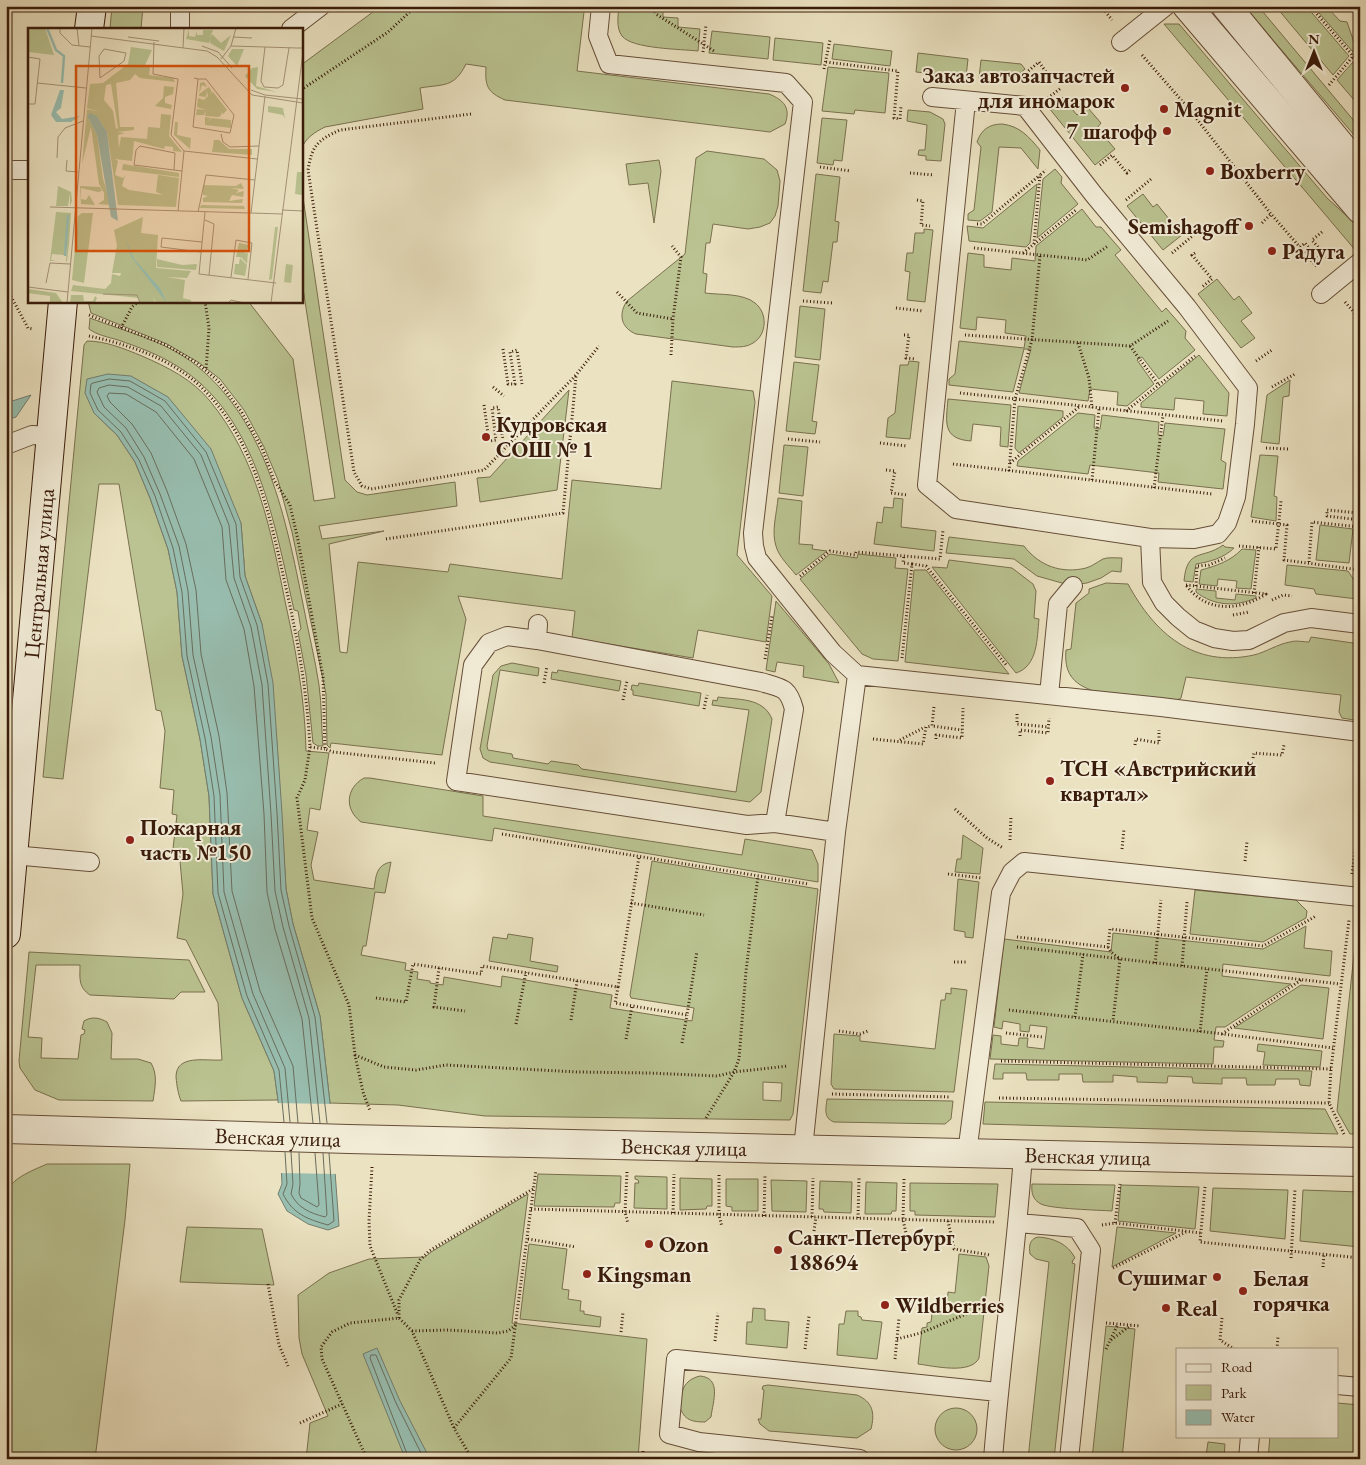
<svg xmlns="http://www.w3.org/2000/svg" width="1366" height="1465" font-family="'EB Garamond',serif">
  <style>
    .green { fill: #bac391; stroke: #7a704e; fill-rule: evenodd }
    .water { fill: #98beb0; stroke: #727d6e }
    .pier { fill: #ebe2c1 }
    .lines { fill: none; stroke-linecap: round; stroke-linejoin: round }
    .shore { stroke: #696d5d; stroke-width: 1 }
    .lane-casing { stroke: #664e38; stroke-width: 20 }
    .street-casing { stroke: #664e38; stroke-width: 30 }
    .secondary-casing { stroke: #3a1c0a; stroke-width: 30 }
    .path { stroke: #3a1c0a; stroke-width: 3; stroke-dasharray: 1 2.5; stroke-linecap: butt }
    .lane { stroke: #f2ecd7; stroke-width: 18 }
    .street { stroke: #f2ecd7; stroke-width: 28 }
    .secondary { stroke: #f2ecd7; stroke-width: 28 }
    .poi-dot { fill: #8f2418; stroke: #f2ecd7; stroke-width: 2 }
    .labels { text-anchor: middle; stroke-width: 4; stroke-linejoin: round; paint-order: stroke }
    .poi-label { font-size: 22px; font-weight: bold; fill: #3a1c0a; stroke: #f2ecd7; text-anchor: start }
    .street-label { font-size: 22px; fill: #3a1c0a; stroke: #f2ecd7 }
    .inset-river { fill: none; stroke: #98beb0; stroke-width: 2.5 }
    .inset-road { fill: none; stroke: #a49378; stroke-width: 1 }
    .view { fill: #d7530c; fill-opacity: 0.15; stroke: #d7530c; stroke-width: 2.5 }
    .inset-edge { fill: none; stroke: #3a1c0a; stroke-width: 2.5 }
  </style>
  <rect width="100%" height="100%" fill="#ebe2c1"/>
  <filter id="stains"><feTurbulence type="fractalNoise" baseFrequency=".004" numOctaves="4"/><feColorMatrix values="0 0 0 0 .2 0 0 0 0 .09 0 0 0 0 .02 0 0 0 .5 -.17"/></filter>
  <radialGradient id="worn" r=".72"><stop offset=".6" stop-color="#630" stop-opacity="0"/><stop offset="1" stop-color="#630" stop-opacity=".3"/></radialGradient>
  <path class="green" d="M 112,6 L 143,6 L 141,29 L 110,29 Z
    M 381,6 L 579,6 L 584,12 L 577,71 L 769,94 C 784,100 791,108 785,124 L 770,132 L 505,100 C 487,92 485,86 486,67 L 466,64 C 454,88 444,84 420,88 L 423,109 L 325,127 C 315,132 305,138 301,150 L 301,65 Z
    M 619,6 L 647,6 L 647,9 L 663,11 L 663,17 L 678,18 L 678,27 L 700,29 L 698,51 C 681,49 632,49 622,36 C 616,28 618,16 619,6 Z
    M 1244,6 L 1258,6 L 1360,128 L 1360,142 Z
    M 1278,6 L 1306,6 L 1349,56 L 1333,75 L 1277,8 Z
    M 1313,6 L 1326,6 L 1340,21 L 1347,22 L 1356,48 L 1353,52 Z
    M 1164,24 L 1179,24 L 1327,198 L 1360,228 L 1360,245 L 1356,251 Z
    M 712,31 L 770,37 L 768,59 L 709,53 Z
    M 775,38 L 823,43 L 821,65 L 773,60 Z
    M 834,44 L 892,51 L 890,66 L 832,59 Z
    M 918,53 L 968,59 L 966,77 L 916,72 Z
    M 981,60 L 1021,64 L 1025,69 L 1010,82 L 979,78 Z
    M 1353,62 L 1360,69 L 1360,107 L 1337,80 Z
    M 828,67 L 889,73 L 885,113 L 855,110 L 854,114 L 822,111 Z
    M 1062,97 L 1077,115 L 1088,108 L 1101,123 L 1097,128 L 1115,149 L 1095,165 L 1049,108 Z
    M 908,110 L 930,112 L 943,119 L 945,124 L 941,161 L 926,160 L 926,156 L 918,155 L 919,150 L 925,150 L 927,125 L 907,121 Z
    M 822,118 L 847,120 L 842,161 L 834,160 L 833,165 L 817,163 Z
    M 1002,124 C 1020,126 1029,137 1040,150 L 1038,169 L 1021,148 L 999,147 L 992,212 L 980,221 L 968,220 L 968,214 L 974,210 L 981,147 L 977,142 C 981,130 989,124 1002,124 Z
    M 707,151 L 764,159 L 777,170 L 780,181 L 778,206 L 775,216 L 770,223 L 760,227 L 748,229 L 713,224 L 710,243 L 706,243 L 703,273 L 707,274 L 705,293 C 720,295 743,293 755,303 C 768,313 767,335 753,343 C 747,347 740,347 733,347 L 636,334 C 621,328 618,314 627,301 L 685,254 L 696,158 Z
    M 659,160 L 661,171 L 654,223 L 648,183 L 629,185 L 626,164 Z
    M 1055,169 L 1062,177 L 1061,183 L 1078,204 L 1037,238 L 1043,179 Z
    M 816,174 L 840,177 L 835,221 L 839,222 L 837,242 L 833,242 L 828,282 L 823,281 L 821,293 L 803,291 Z
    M 301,184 L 345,480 L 357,492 L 367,495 L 455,482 L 457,506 L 319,526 L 322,539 L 384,531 L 329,544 L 340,652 L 347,653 L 358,562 L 448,572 L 450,564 L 562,579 L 572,480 L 661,489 L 672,381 L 753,391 L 755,402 L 737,555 L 772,596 L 766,642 L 698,630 L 693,658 L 572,638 L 575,611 L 458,596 L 466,619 L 442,755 L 331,743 L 330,748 L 327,745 L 326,694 L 292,532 L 278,480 L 264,447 L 244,410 L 220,379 L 198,362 L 167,344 L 91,313 L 88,301 L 248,301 L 293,359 L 314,501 L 335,498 L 301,275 Z
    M 1037,184 L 1030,243 L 1026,247 L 969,241 L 967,226 L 983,228 Z
    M 1143,194 L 1153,207 L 1157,204 L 1182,235 L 1163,250 L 1127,206 Z
    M 1082,209 L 1096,227 L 1101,227 L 1121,250 L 1115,255 L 1162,312 L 1166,308 L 1186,331 L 1185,338 L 1195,350 L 1159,379 L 1142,357 L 1137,360 L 1154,384 L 1127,406 L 1117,405 L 1118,392 L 1090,389 L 1088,401 L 1019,393 L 1031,349 L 1024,349 L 1013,392 L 949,385 L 949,379 L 955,374 L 959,341 L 1024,348 L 1026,336 L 1005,333 L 1006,320 L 977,317 L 976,330 L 960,328 L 968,253 L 984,255 L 984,267 L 1011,270 L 1012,258 L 1035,261 L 1036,246 Z
    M 924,229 L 933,230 L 925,302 L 907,300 L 910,272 L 905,271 L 907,253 L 913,253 L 915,233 L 924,233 Z
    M 1217,279 L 1234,300 L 1239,296 L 1252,313 L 1241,321 L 1255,338 L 1241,348 L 1198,294 Z
    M 800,306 L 825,309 L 820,360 L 795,357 Z
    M 90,318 C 126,332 167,341 197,366 C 267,423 286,519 303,604 C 308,631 315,658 319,685 C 322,706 321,726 323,746 L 318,746 L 313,743 L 306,675 L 298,632 L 301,629 L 298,611 L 294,610 C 275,526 257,414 177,366 C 158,354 138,347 118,340 C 108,337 97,335 89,329 Z
    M 87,341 C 106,341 125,349 142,356 C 167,367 192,379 210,401 C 257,458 271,531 285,601 C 296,651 305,699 306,751 L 329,753 L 320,810 L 310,808 L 307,830 L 318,832 L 311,865 L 314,880 L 374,889 C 376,876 376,865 391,862 L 385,893 L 375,892 L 366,946 L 363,946 L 361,955 L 406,963 L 405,970 L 418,972 L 417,979 L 430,981 L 430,983 L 443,985 L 444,977 L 501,987 L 502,976 L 612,995 L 610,1008 L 692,1021 L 694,1008 L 631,998 L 630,995 L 652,861 L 818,889 L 793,1114 L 790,1120 L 485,1116 L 398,1105 L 330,1103 L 320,1016 L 293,924 L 286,889 L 277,744 L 262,624 L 245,576 L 241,523 L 94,413 L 117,435 L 135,462 L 150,498 L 168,549 L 177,592 L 182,656 L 200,739 L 209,796 L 213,894 L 242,998 L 274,1071 L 278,1100 L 181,1101 C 178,1093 177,1087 176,1077 C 176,1054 205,1061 222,1060 L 218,1003 L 186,940 L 177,938 L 183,894 L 179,850 L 173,848 L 177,815 L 172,814 L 174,790 L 160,788 L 165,731 L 161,711 L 156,710 L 119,484 L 99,484 L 63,779 L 43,777 L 84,345 ZM 763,1082 L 782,1083 L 781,1101 L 763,1100 Z
    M 1199,355 L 1229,393 L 1227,416 L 1203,414 L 1204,401 L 1175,398 L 1174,410 L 1141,407 L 1141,403 Z
    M 909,361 L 919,362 L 910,439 L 886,437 L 888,418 L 895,413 L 900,365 L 908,365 Z
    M 794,362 L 819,365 L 812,421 L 817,422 L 815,434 L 786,431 Z
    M 1290,380 L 1289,396 L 1283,397 L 1279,444 L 1261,442 L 1267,395 Z
    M 569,390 L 557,490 L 480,502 L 477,478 L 490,477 Z
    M 948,399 L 1011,405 L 1008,447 L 1000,446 L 1001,427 L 973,424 L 971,441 C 942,439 946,422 948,399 Z
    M 1018,406 L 1063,411 L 1063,417 L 1019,453 L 1015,448 Z
    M 1078,413 L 1095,415 L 1094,428 L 1100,429 L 1102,415 L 1159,422 L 1158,435 L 1163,436 L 1165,423 L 1225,429 L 1221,460 L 1226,463 L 1223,489 L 1158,482 L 1159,473 L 1090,465 L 1088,474 L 1017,466 L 1018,461 Z
    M 784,445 L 808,447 L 803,496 L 779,493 Z
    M 1260,455 L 1278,456 L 1274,496 L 1277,497 L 1276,521 L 1251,517 Z
    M 778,498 L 802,501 L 799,544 L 813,545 L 812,549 L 827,551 L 796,575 C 789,566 779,557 776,546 C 771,532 777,512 778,498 Z
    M 894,498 L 903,499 L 901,527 L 936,531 L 934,551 L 874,544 L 877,522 L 882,523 L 884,507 L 893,508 Z
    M 1320,525 L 1353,529 L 1349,563 L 1316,560 Z
    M 949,537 L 1024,546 C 1039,566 1062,574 1086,568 C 1093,566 1097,562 1103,559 C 1108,557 1116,558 1122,558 L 1121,572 L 1112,571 L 1101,578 L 1087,583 L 1069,585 L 1037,576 L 1014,559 L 946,553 Z
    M 1223,545 L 1225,547 L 1234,548 C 1224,558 1209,562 1196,564 L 1193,582 L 1184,581 C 1187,547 1203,560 1223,545 Z
    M 1242,549 L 1256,550 L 1251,589 L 1236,588 L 1237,581 L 1218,579 L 1217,586 L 1199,584 L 1201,570 C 1216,566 1231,561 1242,549 Z
    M 830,554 L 857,558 L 858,554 L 896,558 L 895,568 L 908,569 L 898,661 L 873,659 L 862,654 L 800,579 Z
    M 949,560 L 1012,568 L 1033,584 L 1036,591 L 1034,618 L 1039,619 C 1037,638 1038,666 1016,673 L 932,567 L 947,568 Z
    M 1287,565 L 1348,571 L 1358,586 L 1357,599 L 1316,594 L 1314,589 L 1285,585 Z
    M 914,570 L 926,570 L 1009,674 L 905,662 Z
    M 1106,583 L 1128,584 C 1155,634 1194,668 1254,655 C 1266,652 1278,644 1290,642 C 1296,640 1303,642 1309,642 L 1311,637 L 1360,644 L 1360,721 L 1342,718 L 1339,712 L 1341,695 L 1323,693 L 1186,677 L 1181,698 L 1177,700 L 1094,691 C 1072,684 1064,672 1066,650 L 1071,649 L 1076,603 L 1089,593 L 1089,589 Z
    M 1196,589 L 1216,591 L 1216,598 L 1235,600 L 1236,594 L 1256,596 L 1256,598 C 1235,607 1214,606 1196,592 Z
    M 776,601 L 829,664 L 839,683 L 803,677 L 804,666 L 777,662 L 775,672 L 766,670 Z
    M 512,663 L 539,668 L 538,676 L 500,670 L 487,746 L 488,750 L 512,754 L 513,758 L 548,764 L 551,761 L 578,765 L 582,769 L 736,792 L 749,710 L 712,705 L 713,700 L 717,701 L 718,697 C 738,700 763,697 772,719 L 761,792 L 750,802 L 490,762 L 483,758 L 480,749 L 493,675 L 501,666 Z
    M 558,670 L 621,681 L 619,691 L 551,679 L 552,672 L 557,673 Z
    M 639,683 L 701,693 L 699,706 L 633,695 L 633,690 L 631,690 L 632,685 L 638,686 Z
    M 364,778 L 370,778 L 483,796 L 483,816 L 742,855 L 745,839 L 812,850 L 818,864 L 818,882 L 494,828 L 492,841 L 361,822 C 344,809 346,788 364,778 Z
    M 963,835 L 983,848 L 980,874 L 955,872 L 957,859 L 961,859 Z
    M 958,879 L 979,882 L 973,938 L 965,937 L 965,932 L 954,930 Z
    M 1195,890 L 1296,900 L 1307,911 L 1306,918 L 1263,942 L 1190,934 Z
    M 1360,920 L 1360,1134 L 1350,1134 L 1337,1111 L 1356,936 Z
    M 1306,926 L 1304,948 L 1332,951 L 1330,976 L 1223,964 L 1222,976 L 1291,984 L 1225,1027 L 1216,1027 L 1214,1040 L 1224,1041 L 1223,1047 L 1214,1047 L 1213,1064 L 990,1059 L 993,1035 L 1001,1036 L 1001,1044 L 1018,1046 L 1019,1038 L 1028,1038 L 1027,1047 L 1044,1049 L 1047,1027 L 1030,1025 L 1029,1032 L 1020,1031 L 1020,1024 L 1003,1021 L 1002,1029 L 994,1027 L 1004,939 L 1111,952 L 1113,933 L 1263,949 Z
    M 508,934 L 533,938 L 530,961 L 558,966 L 557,972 L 489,961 L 493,937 L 507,939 Z
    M 29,952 L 189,960 L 205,992 L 181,992 L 174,999 L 90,995 C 78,987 80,978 80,965 L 36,965 L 28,1037 L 42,1038 L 41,1058 L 78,1059 L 81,1035 L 84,1034 L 85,1030 L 82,1029 L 84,1021 C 92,1016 100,1018 107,1022 L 112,1033 L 111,1059 L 138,1059 L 151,1063 C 158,1075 155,1087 153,1101 L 59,1100 L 35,1090 L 20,1068 L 19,1061 Z
    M 1301,985 L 1329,988 L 1323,1039 L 1234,1028 Z
    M 951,988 L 967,990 L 954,1092 L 834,1089 L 831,1084 L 834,1034 L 860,1036 L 860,1041 L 935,1049 L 941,1000 L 945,1000 L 946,993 L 951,994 Z
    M 1258,1044 L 1322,1051 L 1320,1067 L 1263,1065 L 1265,1052 L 1257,1051 Z
    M 995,1064 L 1312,1071 L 1310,1086 L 1300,1085 L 1299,1079 L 1276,1079 L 1275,1085 L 1247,1085 L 1246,1078 L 1222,1078 L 1222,1084 L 1193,1083 L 1192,1077 L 1168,1076 L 1167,1083 L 1137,1082 L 1137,1077 L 1113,1075 L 1113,1082 L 1083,1082 L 1082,1074 L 1059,1074 L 1059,1080 L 1027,1080 L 1026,1073 L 1003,1073 L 1003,1079 L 993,1079 Z
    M 827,1099 L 953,1101 L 951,1119 L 945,1124 L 834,1122 C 823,1118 826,1108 827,1099 Z
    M 985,1102 L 1325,1109 L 1338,1134 L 983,1124 Z
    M 47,1164 L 130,1164 L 125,1220 L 95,1459 L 6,1459 L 6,1216 C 7,1208 7,1199 8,1191 C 11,1178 36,1169 47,1164 Z
    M 538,1174 L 621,1176 L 620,1203 L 615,1203 L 614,1207 L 534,1206 Z
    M 635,1176 L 667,1177 L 667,1209 L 634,1208 L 635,1183 L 639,1183 L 638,1180 L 635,1179 Z
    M 680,1178 L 712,1179 L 712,1206 L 707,1206 L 706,1209 L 680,1210 Z
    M 726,1179 L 758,1179 L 758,1211 L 732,1211 L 732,1207 L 726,1206 Z
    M 771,1180 L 807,1181 L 806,1212 L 772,1211 Z
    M 820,1181 L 852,1182 L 851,1213 L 824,1212 L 823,1209 L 819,1209 Z
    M 866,1182 L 897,1183 L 896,1211 L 892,1211 L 891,1214 L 865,1214 Z
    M 910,1183 L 998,1184 L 995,1217 L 915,1215 L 915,1211 L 910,1211 Z
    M 1032,1184 L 1115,1185 L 1112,1211 C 1098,1210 1051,1209 1041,1204 C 1033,1200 1031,1193 1032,1184 Z
    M 1121,1185 L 1199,1187 L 1195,1229 L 1118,1221 Z
    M 1213,1188 L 1288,1190 L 1285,1239 L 1210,1231 Z
    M 1303,1190 L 1360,1192 L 1360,1247 L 1300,1241 Z
    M 528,1194 L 512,1323 L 647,1339 L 638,1459 L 306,1459 L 310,1423 L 328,1416 L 302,1354 L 299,1338 L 298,1295 L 329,1273 L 369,1259 L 425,1257 L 431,1252 Z
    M 187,1227 L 262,1229 L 274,1285 L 180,1282 Z
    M 1117,1227 L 1176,1233 L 1112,1267 Z
    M 1038,1237 C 1054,1238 1068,1244 1075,1258 L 1073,1260 L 1072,1263 L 1075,1264 L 1054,1459 L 1028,1459 L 1049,1262 L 1036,1259 L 1030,1254 C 1029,1247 1029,1239 1038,1237 Z
    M 529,1244 L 567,1249 L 562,1289 L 569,1290 L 568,1299 L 581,1301 L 580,1311 L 584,1311 L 584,1314 L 601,1317 L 600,1327 L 520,1319 Z
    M 959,1254 L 986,1257 L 989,1266 L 979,1358 C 971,1375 934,1366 918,1364 L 922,1328 L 927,1327 L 927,1323 L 931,1322 L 933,1306 L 947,1307 L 948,1292 L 955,1293 Z
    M 753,1308 L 765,1309 L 765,1320 L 789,1322 L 787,1348 L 746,1344 L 747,1322 L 752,1322 Z
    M 846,1311 L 858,1311 L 858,1316 L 861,1317 L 862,1320 L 882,1322 L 877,1359 L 837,1355 L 839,1324 L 844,1324 Z
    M 1106,1326 L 1135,1329 L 1122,1459 L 1092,1459 Z
    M 700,1376 C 722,1378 713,1401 711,1417 L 705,1422 C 692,1422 684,1420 680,1407 C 681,1392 683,1380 700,1376 Z
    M 768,1385 L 857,1395 C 873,1402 875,1413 871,1429 L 857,1438 L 769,1431 L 760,1424 L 758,1419 L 761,1419 L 764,1390 L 762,1389 L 763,1386 Z
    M 1337,1403 L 1360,1405 L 1360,1459 L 1268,1459 L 1270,1436 L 1337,1436 Z
    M935 1429a21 21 0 1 1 42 0a21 21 0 1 1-42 0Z
    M 1208,1442 L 1225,1444 L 1224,1459 L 1199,1459 L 1199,1455 L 1206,1456 Z"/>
  <path class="water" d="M 108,374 L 131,376 L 168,397 L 211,449 L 241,523 L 245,576 L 262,624 L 273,683 L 282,813 L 286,889 L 293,924 L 320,1016 L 330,1103 L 339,1226 L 328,1230 L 308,1224 L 287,1211 L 278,1194 L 282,1184 L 278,1100 L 274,1071 L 242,998 L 213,894 L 209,796 L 200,739 L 182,656 L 177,592 L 168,549 L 150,498 L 135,462 L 117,435 L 94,413 L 85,393 L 87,379 Z
    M 31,395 L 16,417 L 6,420 L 6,403 Z
    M 377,1348 L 400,1401 L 430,1459 L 405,1458 L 363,1354 Z"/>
  <path class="pier" d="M 276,1103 L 333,1104 L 338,1174 L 279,1173 Z"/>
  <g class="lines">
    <path class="shore" d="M 284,1122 L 279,1070 L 247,996 L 218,893 L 214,796 L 205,738 L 187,656 L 182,592 L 173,548 L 155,496 L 139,460 L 121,432 L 98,410 L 90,393 L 91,384 L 93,383 L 109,379 L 130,381 L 165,401 L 206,452 L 236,524 L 240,577 L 257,625 L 268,684 L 277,813 L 281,890 L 289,926 L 315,1017 L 327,1123
      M 290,1122 L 285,1068 L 253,994 L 224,892 L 220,795 L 211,737 L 193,655 L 188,591 L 179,546 L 160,494 L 144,457 L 126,428 L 104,407 L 97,392 L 99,388 L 109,385 L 128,387 L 161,406 L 201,455 L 229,525 L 234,578 L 251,627 L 262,685 L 271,814 L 275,891 L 283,927 L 309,1018 L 320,1123
      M 298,1123 L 293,1066 L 260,991 L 232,891 L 227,793 L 219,736 L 201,654 L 196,590 L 186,544 L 167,491 L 151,453 L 132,424 L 110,402 L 107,396 L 109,393 L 126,394 L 156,412 L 194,459 L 222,527 L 226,580 L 244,629 L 254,686 L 264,814 L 267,892 L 275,929 L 302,1019 L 313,1123
      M 285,1152 L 287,1184 L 283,1194 C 293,1214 307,1219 328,1225 L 334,1221 L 329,1153
      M 291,1152 L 293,1184 L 291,1194 C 298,1208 310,1213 325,1217 L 327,1215 L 323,1153
      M 299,1153 L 300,1184 L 299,1193 L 301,1198 L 317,1207 L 319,1205 L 315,1153
      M 409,1459 L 370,1358 L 371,1355 L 376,1355 L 396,1403 L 424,1459"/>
    <defs>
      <path id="lane" d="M 601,6 L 598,36 L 609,64 L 786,83 L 803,102 L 753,533 L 754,546 L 757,558 L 833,653 L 857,675
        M 180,29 L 180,6
        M 291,29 L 321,6
        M 1121,42 L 1166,6
        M 932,97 L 1025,106 L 1094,195 L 1187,307 L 1248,388 L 1245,424 L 1236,497 L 1227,523 L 1218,534 L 1194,539 L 1150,538 L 956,509 L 927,485 L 966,101
        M 6,170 L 29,170
        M 1321,294 L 1360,262
        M 6,445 L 32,435 L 51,436
        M 1150,538 L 1152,582 L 1164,603 L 1178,617 L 1194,630 L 1214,638 L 1233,641 L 1249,640 L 1284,623 L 1311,618 L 1360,624
        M 537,640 L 538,624
        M 1049,695 L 1058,604 L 1073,586
        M 775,823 L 747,825 L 456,781 L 473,665 L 489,643 L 507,636 L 537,640 L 761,682 C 782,688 788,687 794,709 L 775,823 L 836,832
        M 13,855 L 90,862
        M 803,1149 L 836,832 L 857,675 L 1161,707 L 1360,732
        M 967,1153 L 1001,893 L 1012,872 L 1024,862 L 1360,897
        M 1018,1223 L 1077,1228 L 1091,1250 L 1069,1459
        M 1337,1385 L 1360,1387
        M 860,1459 L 699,1442 L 669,1434 L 676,1359 L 998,1392
        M 993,1459 C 1001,1357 1016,1256 1023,1155
        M 1248,1459 L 1250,1436"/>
      <g id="street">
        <path d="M 1187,6 L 1360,209"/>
        <path d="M 1226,6 L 1360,169"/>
        <path id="s1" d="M 6,1129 L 349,1139 L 1360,1162"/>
      </g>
      <g id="secondary">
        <path d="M 89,29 L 92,6"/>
        <path id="s2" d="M 6,934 L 63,301"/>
      </g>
    </defs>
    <use href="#lane" class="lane-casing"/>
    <use href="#street" class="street-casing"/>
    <use href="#secondary" class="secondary-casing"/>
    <path class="path" d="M 651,6 L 656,14 L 714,51
      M 1101,6 L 1112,20
      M 1310,6 L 1360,64
      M 6,10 L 8,6
      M 1270,11 L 1274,6
      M 703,52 L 706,25
      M 1142,55 L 1189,109 L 1271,214 L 1318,268
      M 826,62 L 898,71 L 894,118 L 900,119 L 901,106
      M 824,69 L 830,40
      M 1015,82 L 1039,62 L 1048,75 L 1052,72
      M 1329,85 L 1360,48
      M 301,90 L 388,32 L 416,6
      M 1048,98 L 1061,88
      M 471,114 L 340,130 C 318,140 312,145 308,170 L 354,472 L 362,486 L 371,489 L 484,470 L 576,375 L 599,346
      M 1179,118 L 1189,109
      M 1100,165 L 1112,155 L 1127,173 L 1130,170
      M 820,167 L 851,171
      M 910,173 L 934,175
      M 917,200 L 923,201 L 921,225 L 930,226
      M 1126,200 L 1151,179
      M 1262,223 L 1271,214
      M 977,224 L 982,224 L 1040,175
      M 1322,232 L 1312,240 L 1328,259
      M 1034,244 L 1040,175 L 1046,170
      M 1300,247 L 1305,243 L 1321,263
      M 974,248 L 1087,260 L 1108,246
      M 1023,253 L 1076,210
      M 1172,253 L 1195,234
      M 1195,253 L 1192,255 L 1212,279 L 1202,287
      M 6,287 L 28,328 L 33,329
      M 617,292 L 637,313 L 673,319
      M 205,301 L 209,328 L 206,370
      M 803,301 L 833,303
      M 1345,302 L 1360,319
      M 896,308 L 923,311
      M 89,315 L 166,345 L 197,363 L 218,381 L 228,394 L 241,411 L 262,448 L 274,480 L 290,505 L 298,540 L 323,677 L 325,749 L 333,752 L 435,763
      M 121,328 L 132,307 L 139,301
      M 904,335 L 909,335 L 906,358 L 916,359
      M 965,335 L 1130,346 L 1168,321
      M 89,336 C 127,344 172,359 201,387 C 253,437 269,512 284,579 C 297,635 307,690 310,747 L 325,749
      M 1078,343 L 1089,378 L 1092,408
      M 1130,346 L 1158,384
      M 503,349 L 508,384 L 515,384 L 510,352 L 517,350 L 522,384
      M 671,355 L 673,319 L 681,257 L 672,246
      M 1256,361 L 1272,350
      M 493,387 L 504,396
      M 1272,387 L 1295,374
      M 960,393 L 1223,421
      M 484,405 L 489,441 L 496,440 L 492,408 L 498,407 L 503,440
      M 1126,411 L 1195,356
      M 788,439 L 820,442
      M 880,443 L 907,446
      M 1266,448 L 1288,449
      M 1010,463 L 1079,407
      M 953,464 L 1212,494
      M 886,470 L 895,471 L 891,493 L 907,495
      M 1009,471 L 1015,399 L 1032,340 L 1040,256
      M 1092,480 L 1099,409
      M 1154,488 L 1163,415
      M 1360,509 L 1359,513 L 1327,510 L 1327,516 L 1360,520
      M 1252,521 L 1287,525 L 1284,560 L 1360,570
      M 386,539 L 563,513 L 576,376
      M 1239,546 L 1276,549 L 1281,501
      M 1309,562 L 1312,522 L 1360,527
      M 912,564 L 926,566 L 1007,666
      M 800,576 L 830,551 L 855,555 L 856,552 L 940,559 L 943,530
      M 1186,585 L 1196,586 L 1266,594 C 1240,611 1206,613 1186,585 Z
      M 1196,586 L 1197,566 L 1209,565 L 1225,558
      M 1254,593 L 1259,547
      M 1272,600 L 1283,595 L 1292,596
      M 1233,615 L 1249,612
      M 902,658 L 912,564 L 903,563 L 904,555
      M 765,659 L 772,616
      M 544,683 L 547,666
      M 623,700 L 627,681
      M 934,707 L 932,726 L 962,730
      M 704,709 L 707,695
      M 1017,714 L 1017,724 L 1049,727
      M 1020,736 L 1020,730 L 1048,733 L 1049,718
      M 873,739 L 923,744 L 926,727 L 932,726
      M 936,739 L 936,735 L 962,738 L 963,708
      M 900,740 L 925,727
      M 1135,745 L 1136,739 L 1159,743 L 1159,730
      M 310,747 L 305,780 L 297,798 L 312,918 L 349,1005 L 355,1055 L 363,1092 L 370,1111
      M 1253,758 L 1254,753 L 1282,755 L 1284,745
      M 955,809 L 987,838 L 1003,848
      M 502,834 L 808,884
      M 1010,840 L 1011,816
      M 1122,849 L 1124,829
      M 1245,861 L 1247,842
      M 948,874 L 982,878
      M 1352,874 L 1360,813
      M 631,903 L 704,915
      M 1017,937 L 1108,947 L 1110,929 L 1263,946 L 1316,916
      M 1017,947 L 1340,984
      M 1108,947 L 1111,952 L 1120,959 L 1113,1021
      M 954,962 L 968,962
      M 1155,963 L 1161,900
      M 1182,966 L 1187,902
      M 439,968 L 434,1007 L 465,1011
      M 618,987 L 615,1003 L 687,1015 L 697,951
      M 376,998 L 406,1002 L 413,964 L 481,974 L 482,966 L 618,987 L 639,857
      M 1009,1010 L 1215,1033 L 1333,1048
      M 1075,1017 L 1083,954
      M 571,1020 L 577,981
      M 516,1024 L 526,972
      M 839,1031 L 860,1034 L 868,1031
      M 1200,1032 L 1207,969
      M 1006,1033 L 1042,1037
      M 1222,1034 L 1301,980
      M 626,1039 L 632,1006
      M 682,1043 L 687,1015
      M 355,1055 L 384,1067 L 416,1070 L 446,1065 L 578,1072 L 649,1073 L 717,1076 L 734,1072 L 788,1066
      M 1001,1061 L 1331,1069
      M 832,1094 L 950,1097
      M 999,1098 L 1329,1103
      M 706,1118 L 734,1072 L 739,1059 L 746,971 L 758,876
      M 1344,1134 L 1329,1103 L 1331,1069 L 1349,920
      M 372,1167 L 369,1221 L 370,1246 L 398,1315
      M 627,1172 L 625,1212 L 628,1224
      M 719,1175 L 719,1215 L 722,1227
      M 904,1179 L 903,1220 L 906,1233
      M 1205,1187 L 1200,1242 L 1360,1258
      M 531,1209 L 995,1222
      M 673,1213 L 674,1174
      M 764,1216 L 765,1176
      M 812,1217 L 813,1178
      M 858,1218 L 859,1178
      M 948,1221 L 954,1249 L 990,1255
      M 1115,1223 L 1120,1184
      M 1102,1225 L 1115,1223 L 1201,1233
      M 814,1231 L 816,1217
      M 528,1239 L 576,1247
      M 1291,1258 L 1295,1189
      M 1323,1267 L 1324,1254
      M 1113,1268 L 1186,1232
      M 268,1284 L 279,1345 L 288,1366
      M 399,1318 L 399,1300 L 420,1260 L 429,1251 L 533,1189
      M 1222,1318 L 1220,1340 L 1234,1349
      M 1106,1323 L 1140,1326
      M 412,1331 L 448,1330 L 498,1333 L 508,1331 L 516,1325
      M 621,1332 L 623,1312
      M 897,1339 L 921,1333 L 985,1306
      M 1111,1340 L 1131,1325
      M 715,1341 L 718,1313
      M 805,1349 L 809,1316
      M 1106,1349 L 1118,1324
      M 1277,1349 L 1278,1336
      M 895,1359 L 899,1318
      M 300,1423 L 342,1404
      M 454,1428 L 511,1358 L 536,1170
      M 367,1459 L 322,1359 L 321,1347 L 332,1332 L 350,1323 L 399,1318 L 412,1331 L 454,1428 L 472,1459
      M 643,1459 L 643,1451"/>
    <use href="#lane" class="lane"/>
    <use href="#street" class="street"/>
    <use href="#secondary" class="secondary"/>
  </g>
  <g class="poi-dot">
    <circle cx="1125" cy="88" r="5"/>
    <circle cx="1164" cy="109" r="5"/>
    <circle cx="1167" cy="131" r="5"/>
    <circle cx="1210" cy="171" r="5"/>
    <circle cx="1249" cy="226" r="5"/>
    <circle cx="1272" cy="251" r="5"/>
    <circle cx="486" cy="437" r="5"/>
    <circle cx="1050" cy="781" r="5"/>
    <circle cx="130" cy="840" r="5"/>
    <circle cx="649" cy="1244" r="5"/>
    <circle cx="778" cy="1250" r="5"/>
    <circle cx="587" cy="1274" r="5"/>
    <circle cx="1217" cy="1277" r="5"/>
    <circle cx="1243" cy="1291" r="5"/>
    <circle cx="885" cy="1305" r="5"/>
    <circle cx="1166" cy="1308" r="5"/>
  </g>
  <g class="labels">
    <g class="poi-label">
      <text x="1115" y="83" text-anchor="end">Заказ автозапчастей<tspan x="1115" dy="25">для иномарок</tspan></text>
      <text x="1174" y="117">Magnit</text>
      <text x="1157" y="139" text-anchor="end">7 шагофф</text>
      <text x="1220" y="179">Boxberry</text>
      <text x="1239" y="234" text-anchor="end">Semishagoff</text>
      <text x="1282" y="259">Радуга</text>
      <text x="496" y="432">Кудровская<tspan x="496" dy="25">СОШ № 1</tspan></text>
      <text x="1060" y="776">ТСН «Австрийский<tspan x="1060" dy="25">квартал»</tspan></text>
      <text x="140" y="835">Пожарная<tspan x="140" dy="25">часть №150</tspan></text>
      <text x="788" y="1245">Санкт-Петербург<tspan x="788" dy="25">188694</tspan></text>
      <text x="659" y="1252">Ozon</text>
      <text x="597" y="1282">Kingsman</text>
      <text x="1207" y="1285" text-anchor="end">Сушимаг</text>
      <text x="1253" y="1286">Белая<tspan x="1253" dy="25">горячка</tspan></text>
      <text x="895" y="1313">Wildberries</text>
      <text x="1176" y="1316">Real</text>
    </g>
    <g class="street-label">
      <text dy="8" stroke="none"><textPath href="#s2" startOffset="362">Центральная улица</textPath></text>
      <text dy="8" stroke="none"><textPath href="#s1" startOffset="272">Венская улица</textPath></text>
      <text dy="8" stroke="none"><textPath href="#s1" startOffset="678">Венская улица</textPath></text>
      <text dy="8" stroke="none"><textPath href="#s1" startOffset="1082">Венская улица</textPath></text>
    </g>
  </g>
  <g transform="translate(28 28)">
    <rect width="275" height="275" fill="#ebe2c1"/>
    <path d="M 0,0 L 17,0 L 26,27 L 0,24 ZM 161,1 L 161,8 L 167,9 L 169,3 L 169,7 L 175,7 L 175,2 L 185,2 L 181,15 L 158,11 ZM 183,5 L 193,15 L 203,7 L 196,23 L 182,15 ZM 103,19 L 124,22 L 117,37 L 122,39 L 121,47 L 145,50 L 147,54 L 112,50 L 107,46 L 102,52 L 88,55 L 92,99 L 106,99 L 106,102 L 89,104 L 97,105 L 90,107 L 91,120 L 93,109 L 119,111 L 120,99 L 132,100 L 133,86 L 143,87 L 141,108 L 154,124 L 145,123 L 145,119 L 137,118 L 136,121 L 106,113 L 104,133 L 87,131 L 90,133 L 87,147 L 95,150 L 97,147 L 94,158 L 101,162 L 135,167 L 128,164 L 130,147 L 151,150 L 148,179 L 90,177 L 79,104 L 69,88 L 60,90 L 69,107 L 75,151 L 83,177 L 70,176 L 76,172 L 76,165 L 71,156 L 63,99 L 54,136 L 59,81 L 71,84 L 59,80 L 62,56 L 75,55 L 100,36 ZM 83,56 L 90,100 L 88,101 L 85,83 L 76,72 L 78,57 ZM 204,21 L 216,21 L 209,38 L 200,28 ZM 230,39 L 228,58 L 249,64 L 229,61 L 217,48 L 224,40 ZM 176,54 L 179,59 L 174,57 L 171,66 L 181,59 L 184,64 L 181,67 L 185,64 L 199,82 L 195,86 L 192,83 L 194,86 L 191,89 L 177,88 L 178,82 L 176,87 L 168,87 L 169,81 L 178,82 L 169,79 L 170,70 L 176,72 L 180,68 L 179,63 L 178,69 L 171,68 L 172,55 ZM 136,58 L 146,59 L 145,66 L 137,69 L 137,75 L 144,77 L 143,81 L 127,78 L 135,70 ZM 240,78 L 255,80 L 257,91 L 255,87 L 240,84 ZM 177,89 L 183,90 L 179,94 L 184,90 L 203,92 L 203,100 L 177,97 ZM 147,94 L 150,94 L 149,107 L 163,110 L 162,121 L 146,107 ZM 186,112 L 191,112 L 201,121 L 224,121 L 224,127 L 184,124 ZM 95,136 L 151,145 L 151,149 L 94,142 ZM 269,144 L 275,144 L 274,167 L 267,166 ZM 213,155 L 216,161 L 203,160 L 211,162 L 208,165 L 216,163 L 215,169 L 204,167 L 201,173 L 215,171 L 214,175 L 175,174 L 175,170 L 180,168 L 175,167 L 175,157 L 208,158 ZM 30,158 L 43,164 L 44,173 L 42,178 L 42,165 L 40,178 L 28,178 ZM 52,158 L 72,159 L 74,163 L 70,164 L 53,160 L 53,171 L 58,172 L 61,167 L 67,177 L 53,176 ZM 173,177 L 216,178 L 217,181 L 172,180 ZM 28,184 L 43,185 L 41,216 L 39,233 L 38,234 L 40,187 L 36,227 L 24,226 L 23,232 L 28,233 L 22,233 L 22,232 ZM 54,185 L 65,185 L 56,255 L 44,252 L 50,188 ZM 115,189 L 113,205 L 130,207 L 128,240 L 163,243 L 159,250 L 139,249 L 157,252 L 155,270 L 163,272 L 163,275 L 128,275 L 125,269 L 127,275 L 111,275 L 111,270 L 43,263 L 45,257 L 77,261 L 83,255 L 84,246 L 92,248 L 93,245 L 84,245 L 89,217 L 86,202 ZM 247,199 L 250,199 L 244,251 L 241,252 ZM 211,215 L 221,217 L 217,226 L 220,224 L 219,236 L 213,229 L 212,230 L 219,237 L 217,248 L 206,246 L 207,236 L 211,236 L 212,229 L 208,229 ZM 129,231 L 154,237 L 169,236 L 168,242 L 129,239 ZM 258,236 L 265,237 L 263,255 L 256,254 ZM 0,261 L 28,265 L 35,275 L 22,275 L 22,268 L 0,265 ZM 43,267 L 55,267 L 56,273 L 65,273 L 67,268 L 69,270 L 67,275 L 42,275 Z" fill="#bac391" fill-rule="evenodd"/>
    <path d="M 32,62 L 36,62 L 33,80 L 28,84 L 34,91 L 52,88 L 43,94 L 28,94 L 23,87 ZM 62,85 L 69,88 L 79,104 L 90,193 L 83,189 L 69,107 L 59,88 ZM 96,208 L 106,231 L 132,260 L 139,275 L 104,230 Z" fill="#98beb0"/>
    <path class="inset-river" d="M 19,0 L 28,22 L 36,28 L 34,55M 37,228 L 40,187"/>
    <path class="inset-road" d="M 32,0 L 32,5 L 44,17 L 62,19M 49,0 L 51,18M 228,0 L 251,0M 63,8 L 179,23 L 189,29 L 224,67 L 275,75M 100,9 L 131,13M 205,9 L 224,10M 126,14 L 125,46 L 150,51 L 143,107 L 156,123M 174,18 L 190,24 L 204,40M 203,18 L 237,19M 155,20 L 156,0M 261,20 L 255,57 L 250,60 L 236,59 L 233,53 L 237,19 L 269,20 L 275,20M 76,21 L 98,25 L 96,33 L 72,50 L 71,28 ZM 0,29 L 12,31 L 7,76 L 0,76M 193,31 L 203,18 L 208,0M 166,50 L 170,51 L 178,51 L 206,87 L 202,105 L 165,99 L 170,51M 9,55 L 58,60M 223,62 L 237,67 L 275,71M 193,106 L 195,114 L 202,119 L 231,118M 29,130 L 30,109 L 37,100 L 55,93M 39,132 L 38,143 L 50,144M 146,142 L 106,137 L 108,122 L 112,118 L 147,125 L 146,142 L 154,143M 22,179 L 255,186M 254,182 L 275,183M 150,183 L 156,123 L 229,131M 170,184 L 178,147 L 227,152M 177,184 L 171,246 L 248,255M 223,185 L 237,68M 177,192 L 186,196 L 181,247M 173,224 L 133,219 L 134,210 L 174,214M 203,249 L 208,212 L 224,215 L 220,251M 18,255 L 22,235 L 42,236M 0,259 L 40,264M 75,266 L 109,267 L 112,275M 39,275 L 64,0M 200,275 L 203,272 L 216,275M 243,275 L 275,24"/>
    <path class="view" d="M 48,38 L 221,38 L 221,223 L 48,223 Z"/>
    <rect width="275" height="275" class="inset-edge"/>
  </g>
  <rect width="1366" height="1465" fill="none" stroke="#ebe2c1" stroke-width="25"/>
  <rect x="8" y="8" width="1351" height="1450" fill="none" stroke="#3a1c0a" stroke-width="2.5"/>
  <rect x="12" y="12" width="1341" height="1440" fill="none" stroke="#3a1c0a"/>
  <rect x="1176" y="1348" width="162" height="90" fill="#f2ecd7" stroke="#a89985"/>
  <rect x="1186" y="1364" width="25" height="8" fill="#f2ecd7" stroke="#a89985"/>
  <text x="1221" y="1372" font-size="15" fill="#3a1c0a">Road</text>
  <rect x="1186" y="1385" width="25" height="15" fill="#bac391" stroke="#a89985"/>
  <text x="1221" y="1398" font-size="15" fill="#3a1c0a">Park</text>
  <rect x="1186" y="1410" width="25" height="15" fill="#98beb0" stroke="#a89985"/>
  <text x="1221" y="1422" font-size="15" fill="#3a1c0a">Water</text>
  <g transform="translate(1314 52)" stroke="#f2ecd7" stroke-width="4" paint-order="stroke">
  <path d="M0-4L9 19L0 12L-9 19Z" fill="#3a1c0a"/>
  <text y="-8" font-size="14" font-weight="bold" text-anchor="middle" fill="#3a1c0a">N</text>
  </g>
  <rect width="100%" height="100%" filter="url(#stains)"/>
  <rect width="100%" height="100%" fill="url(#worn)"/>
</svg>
